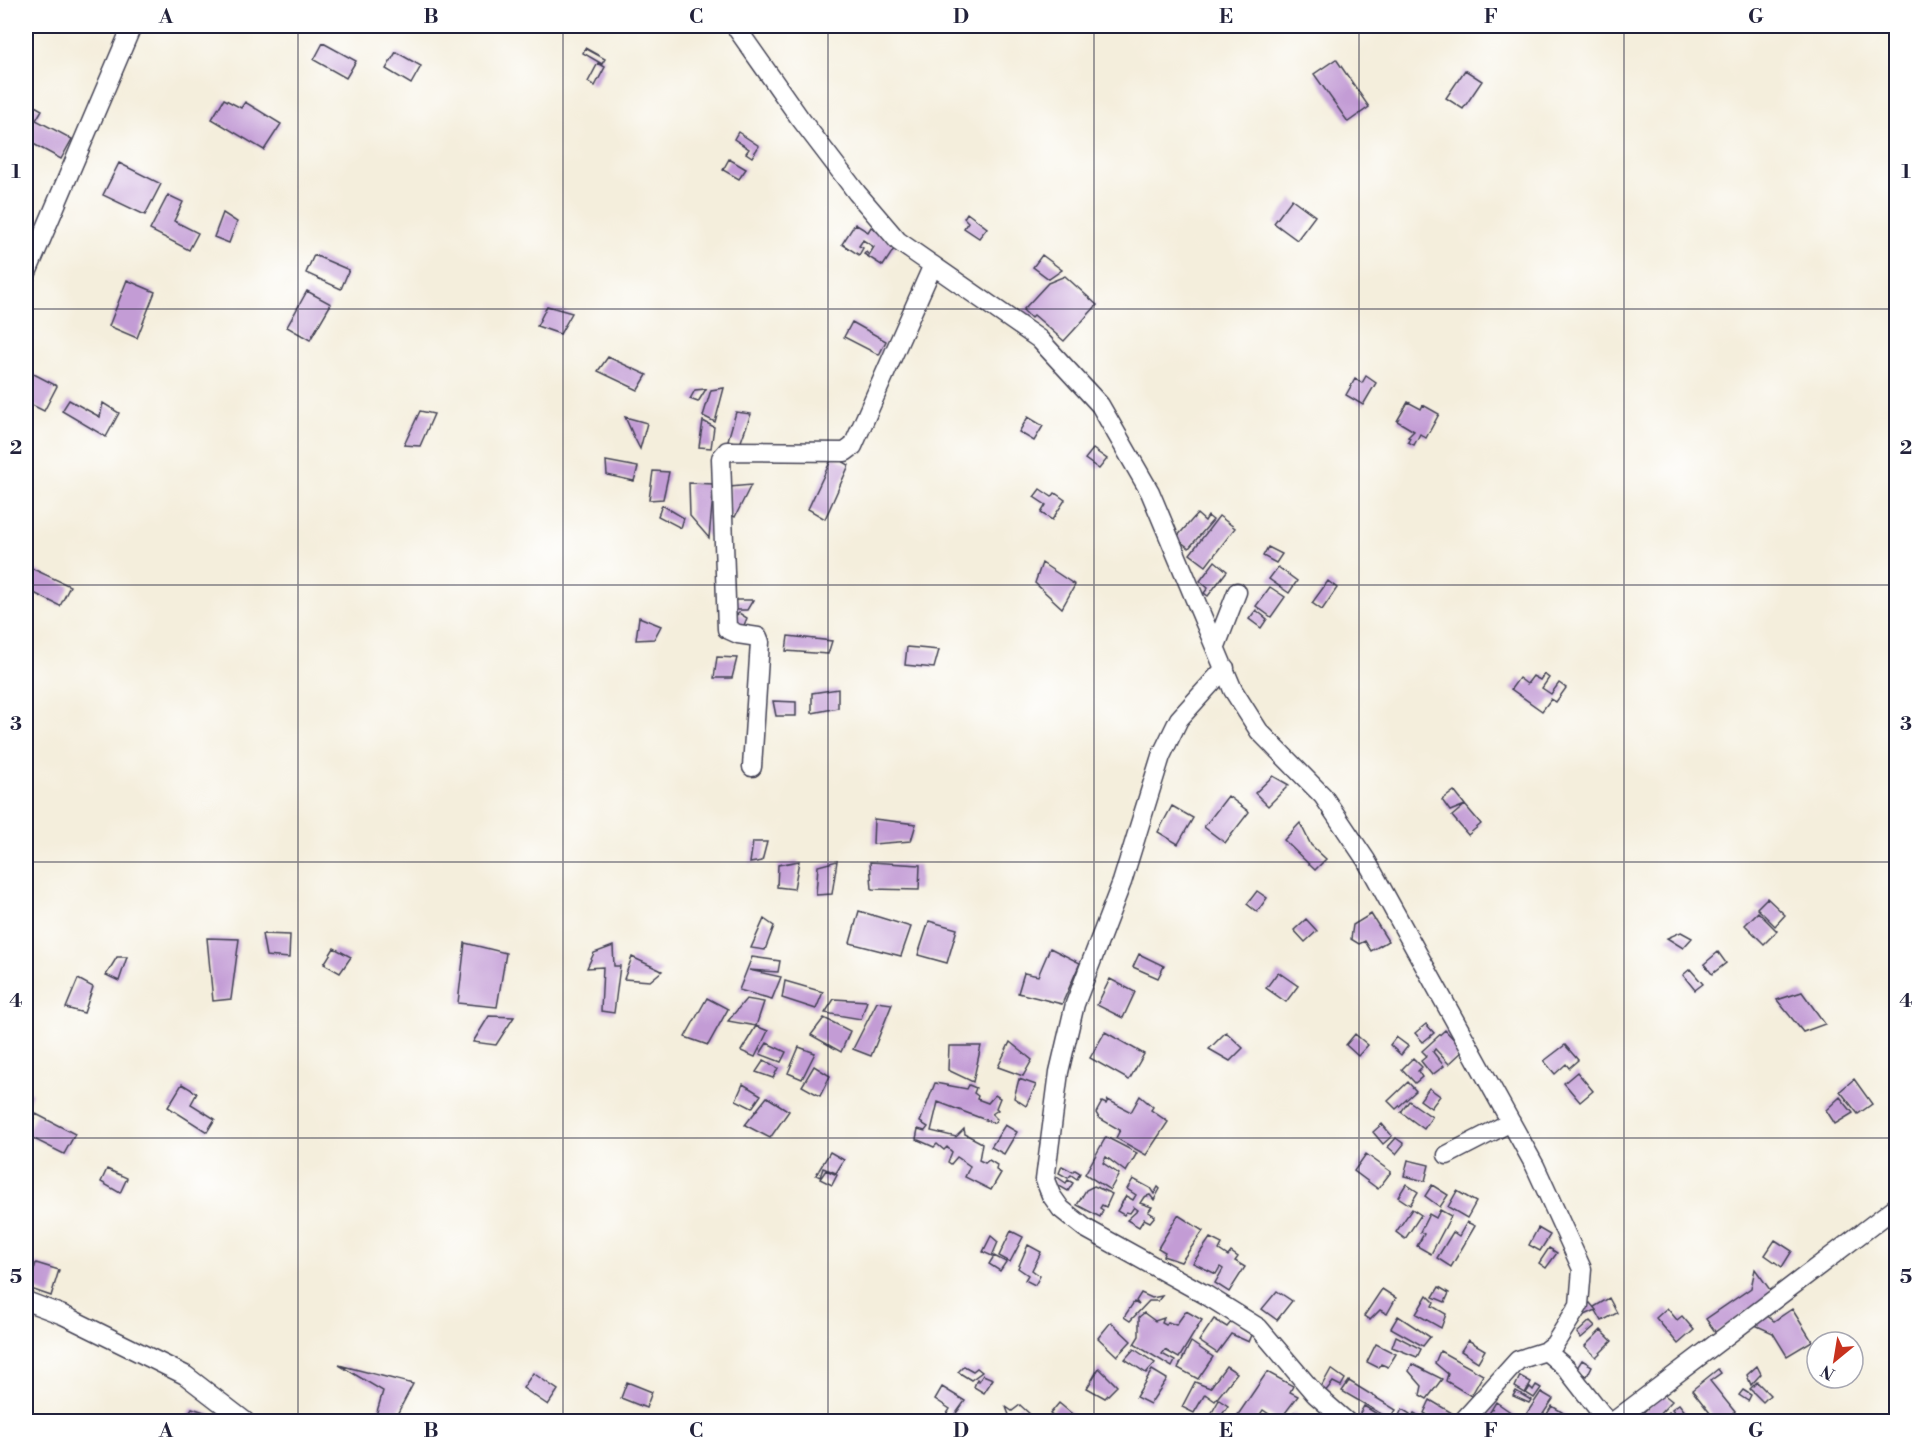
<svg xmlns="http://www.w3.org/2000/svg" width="1922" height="1447" font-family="'Libre Bodoni',serif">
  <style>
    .building { fill: #c39cd5 }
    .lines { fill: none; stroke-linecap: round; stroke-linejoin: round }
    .minor-casing { stroke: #424153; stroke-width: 21 }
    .minor { stroke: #fff; stroke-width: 18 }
    .grid { fill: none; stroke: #22223b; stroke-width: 1.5; stroke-opacity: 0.55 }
    .neatline { fill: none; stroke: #22223b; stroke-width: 2 }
    .grid-label { font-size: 20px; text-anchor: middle; font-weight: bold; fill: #22223b }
  </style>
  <rect width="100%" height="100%" fill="#fff"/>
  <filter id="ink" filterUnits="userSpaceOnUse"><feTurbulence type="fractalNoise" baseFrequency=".0167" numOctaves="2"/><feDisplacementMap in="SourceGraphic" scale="12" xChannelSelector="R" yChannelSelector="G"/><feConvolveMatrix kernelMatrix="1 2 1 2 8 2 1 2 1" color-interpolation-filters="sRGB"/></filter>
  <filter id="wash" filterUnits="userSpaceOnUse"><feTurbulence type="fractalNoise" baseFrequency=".008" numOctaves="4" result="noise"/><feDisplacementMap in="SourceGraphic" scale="24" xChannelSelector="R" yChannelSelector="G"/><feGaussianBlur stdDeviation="1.35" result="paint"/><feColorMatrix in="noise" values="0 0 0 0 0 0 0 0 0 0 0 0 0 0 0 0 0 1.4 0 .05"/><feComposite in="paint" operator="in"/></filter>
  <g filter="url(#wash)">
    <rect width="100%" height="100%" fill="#f4eedc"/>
    <g id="blocks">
      <path class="building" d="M 323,43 L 356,61 L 346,78 L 314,60 Z
        M 585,48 L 605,59 L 602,64 L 583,53 Z
        M 396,52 L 421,66 L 411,84 L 386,69 Z
        M 1336,59 L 1369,107 L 1348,122 L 1314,74 Z
        M 598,63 L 605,67 L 595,86 L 588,82 Z
        M 1465,70 L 1482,81 L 1463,109 L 1446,98 Z
        M 224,99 L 241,108 L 245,102 L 281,124 L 264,150 L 212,119 Z
        M 26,101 L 42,110 L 36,120 L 72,139 L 61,159 L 26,140 Z
        M 738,132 L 759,146 L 752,157 L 746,153 L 749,149 L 734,139 Z
        M 729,159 L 746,169 L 739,179 L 723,170 Z
        M 119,163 L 161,184 L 145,215 L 103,195 Z
        M 168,195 L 183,202 L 174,221 L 198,233 L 189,250 L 150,230 Z
        M 1292,199 L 1315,216 L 1297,240 L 1274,223 Z
        M 223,213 L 237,222 L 229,243 L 214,237 Z
        M 967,213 L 987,228 L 979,238 L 964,228 L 968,222 L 964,218 Z
        M 855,224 L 868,232 L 871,227 L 896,246 L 883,266 L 864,254 L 866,252 L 869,255 L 874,247 L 863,240 L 859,246 L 863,248 L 859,255 L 842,244 Z
        M 314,255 L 349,270 L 341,289 L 306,273 Z
        M 1042,255 L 1062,270 L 1049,279 L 1033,267 Z
        M 1065,276 L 1097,305 L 1064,341 L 1034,315 L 1031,318 L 1023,310 L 1048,283 Z
        M 127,280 L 155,292 L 137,338 L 109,326 Z
        M 307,291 L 331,304 L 310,340 L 287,327 Z
        M 547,306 L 572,313 L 560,334 L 537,326 Z
        M 852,322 L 886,341 L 879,355 L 844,337 Z
        M 608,357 L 647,375 L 638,390 L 598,371 Z
        M 30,372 L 57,386 L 44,411 L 26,402 L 26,381 Z
        M 1366,376 L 1376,383 L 1363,405 L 1346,395 L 1355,379 L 1362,383 Z
        M 724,388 L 715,422 L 703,416 L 711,390 Z
        M 706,389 L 698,402 L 690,399 L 695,390 Z
        M 69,400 L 100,417 L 103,403 L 119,413 L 106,437 L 62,411 Z
        M 1408,402 L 1421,409 L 1423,405 L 1439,414 L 1426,438 L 1420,434 L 1414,445 L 1408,442 L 1410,438 L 1408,437 L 1414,431 L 1397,421 Z
        M 420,411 L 434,414 L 420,446 L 404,445 Z
        M 736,412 L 751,414 L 740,444 L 728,440 Z
        M 625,417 L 647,423 L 640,449 L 634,437 Z
        M 1028,417 L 1043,426 L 1034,441 L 1019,432 Z
        M 703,421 L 714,427 L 711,448 L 699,447 Z
        M 1093,449 L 1107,459 L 1099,469 L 1085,459 Z
        M 833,456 L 849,465 L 825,519 L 808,509 Z
        M 606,461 L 638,467 L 634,481 L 607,475 Z
        M 653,471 L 669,472 L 663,499 L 649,500 Z
        M 689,483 L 714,484 L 709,538 L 690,516 Z
        M 751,485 L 735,517 L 728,513 L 730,487 Z
        M 1040,489 L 1052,497 L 1055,493 L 1065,500 L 1052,520 L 1041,513 L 1046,505 L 1034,497 Z
        M 662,505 L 684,518 L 681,528 L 658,516 Z
        M 1197,514 L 1205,521 L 1208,516 L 1213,520 L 1189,548 L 1176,538 Z
        M 1219,516 L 1235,528 L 1206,566 L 1190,554 Z
        M 1268,547 L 1282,554 L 1276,563 L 1263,556 Z
        M 1215,561 L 1227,571 L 1208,596 L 1204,593 L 1208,588 L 1200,581 Z
        M 1042,563 L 1075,585 L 1062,608 L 1035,583 Z
        M 1278,567 L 1297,581 L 1289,593 L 1269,579 Z
        M 31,568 L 70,586 L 60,606 L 26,589 L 26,579 Z
        M 1328,581 L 1337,588 L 1322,610 L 1312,603 Z
        M 1270,587 L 1285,597 L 1271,617 L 1256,606 Z
        M 733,600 L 753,600 L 747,610 L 728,610 Z
        M 1256,610 L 1267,619 L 1261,628 L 1249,619 Z
        M 739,613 L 747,618 L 742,630 L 730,621 Z
        M 639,617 L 661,626 L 654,639 L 636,640 Z
        M 788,636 L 832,641 L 828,654 L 786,651 Z
        M 907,647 L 939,650 L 934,668 L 905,665 Z
        M 717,657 L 737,658 L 732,678 L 714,678 Z
        M 1544,674 L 1549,678 L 1542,688 L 1551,694 L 1559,683 L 1566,688 L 1556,702 L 1551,699 L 1542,711 L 1511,689 L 1519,678 L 1527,684 L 1533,676 L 1540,680 Z
        M 838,689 L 838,708 L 812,713 L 812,693 Z
        M 773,701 L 796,702 L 796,716 L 776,716 Z
        M 1273,776 L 1289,785 L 1268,806 L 1255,793 Z
        M 1454,791 L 1465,805 L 1450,811 L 1442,800 Z
        M 1228,796 L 1249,812 L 1225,843 L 1204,827 Z
        M 1465,805 L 1481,824 L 1468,835 L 1452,816 Z
        M 1172,806 L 1193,818 L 1178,844 L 1158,832 Z
        M 874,819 L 916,824 L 911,841 L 873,844 Z
        M 1300,823 L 1311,845 L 1326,859 L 1315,870 L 1284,840 Z
        M 753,842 L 767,842 L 762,861 L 750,863 Z
        M 799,861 L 794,889 L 777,887 L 778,865 Z
        M 837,861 L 832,894 L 816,895 L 818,866 Z
        M 870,862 L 920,865 L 919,890 L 872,889 Z
        M 1257,891 L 1267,898 L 1257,912 L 1247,904 Z
        M 1767,898 L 1785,915 L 1775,926 L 1757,908 Z
        M 859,911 L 911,927 L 901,956 L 850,943 Z
        M 1758,912 L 1777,931 L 1764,944 L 1745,925 Z
        M 1371,914 L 1388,941 L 1371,951 L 1365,941 L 1359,944 L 1351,939 L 1353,925 Z
        M 764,919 L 774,926 L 765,950 L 751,948 Z
        M 1306,919 L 1317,931 L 1305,942 L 1294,930 Z
        M 929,921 L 957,929 L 947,963 L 918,955 Z
        M 1681,932 L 1692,938 L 1683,948 L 1667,938 Z
        M 262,934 L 290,935 L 289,958 L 266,956 Z
        M 207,938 L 239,939 L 231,999 L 213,1001 Z
        M 465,943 L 506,953 L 497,1007 L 458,1003 Z
        M 613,946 L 614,966 L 620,966 L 614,1013 L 601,1011 L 603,967 L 587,968 L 594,953 Z
        M 334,948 L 351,957 L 340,973 L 324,964 Z
        M 1050,948 L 1080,963 L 1062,1004 L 1018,993 L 1024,973 L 1038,976 Z
        M 1718,952 L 1726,963 L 1712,974 L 1704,964 Z
        M 1139,954 L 1164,966 L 1158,978 L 1133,967 Z
        M 117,957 L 127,957 L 119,981 L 106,975 Z
        M 632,957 L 662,971 L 650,981 L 624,979 Z
        M 752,957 L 780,961 L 778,972 L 749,970 L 781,977 L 772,999 L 739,990 Z
        M 1690,969 L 1703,984 L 1695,990 L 1683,975 Z
        M 1278,972 L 1298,986 L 1286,1002 L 1266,988 Z
        M 78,979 L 93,987 L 84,1013 L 66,1008 Z
        M 1110,979 L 1135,992 L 1123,1018 L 1097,1005 Z
        M 785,981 L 823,992 L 816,1009 L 782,998 Z
        M 1802,992 L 1825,1024 L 1803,1032 L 1777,1000 Z
        M 707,998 L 728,1009 L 708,1045 L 685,1037 Z
        M 746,999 L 764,1002 L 756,1026 L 728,1021 Z
        M 834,999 L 867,1001 L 861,1019 L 825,1013 Z
        M 877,1002 L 892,1004 L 871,1056 L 853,1049 Z
        M 489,1016 L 514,1017 L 496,1045 L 473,1042 Z
        M 824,1018 L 850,1031 L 841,1052 L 811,1035 Z
        M 1426,1024 L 1434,1033 L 1423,1042 L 1415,1033 Z
        M 756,1026 L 768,1031 L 755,1057 L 741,1051 Z
        M 1445,1030 L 1464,1050 L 1449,1064 L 1435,1049 L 1433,1052 L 1444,1066 L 1432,1075 L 1421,1061 L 1427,1056 L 1422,1051 Z
        M 1105,1032 L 1144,1054 L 1129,1080 L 1090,1058 Z
        M 1226,1032 L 1243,1048 L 1230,1061 L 1209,1049 Z
        M 1355,1034 L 1368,1045 L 1358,1056 L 1346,1045 Z
        M 1396,1037 L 1408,1046 L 1401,1055 L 1390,1045 Z
        M 1010,1042 L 1032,1060 L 1023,1076 L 998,1067 Z
        M 767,1043 L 786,1052 L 781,1062 L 760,1054 Z
        M 1565,1045 L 1578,1060 L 1569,1068 L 1566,1064 L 1555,1074 L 1544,1061 Z
        M 949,1046 L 981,1046 L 973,1082 L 948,1070 Z
        M 799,1047 L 815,1053 L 802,1079 L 788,1073 Z
        M 1413,1058 L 1422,1067 L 1418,1071 L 1422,1077 L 1415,1083 L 1402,1069 Z
        M 764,1060 L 778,1068 L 773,1078 L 756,1072 Z
        M 814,1066 L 830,1076 L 820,1096 L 802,1086 Z
        M 1577,1072 L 1593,1091 L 1580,1102 L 1564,1083 Z
        M 1019,1079 L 1036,1085 L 1026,1106 L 1014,1098 Z
        M 1854,1079 L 1872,1104 L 1858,1114 L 1840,1091 Z
        M 1408,1082 L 1416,1091 L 1396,1109 L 1388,1101 Z
        M 935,1083 L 967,1089 L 969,1085 L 976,1088 L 974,1093 L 978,1096 L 977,1099 L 988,1103 L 995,1095 L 1000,1098 L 996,1108 L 998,1110 L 992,1114 L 997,1119 L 994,1123 L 938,1102 L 931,1131 L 956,1137 L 964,1129 L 965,1134 L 982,1143 L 979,1160 L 985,1163 L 989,1160 L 997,1165 L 996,1170 L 1001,1173 L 991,1190 L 965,1177 L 970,1166 L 957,1157 L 951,1164 L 948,1162 L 952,1152 L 947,1147 L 944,1150 L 937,1144 L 934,1147 L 916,1139 L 918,1129 L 925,1131 L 928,1127 L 920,1122 Z
        M 182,1084 L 197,1093 L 191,1104 L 215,1119 L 207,1132 L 168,1107 Z
        M 743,1084 L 761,1095 L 752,1108 L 736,1100 Z
        M 1429,1088 L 1440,1096 L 1431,1108 L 1420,1100 Z
        M 26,1090 L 32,1093 L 26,1107 Z
        M 1140,1096 L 1153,1107 L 1151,1110 L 1168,1122 L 1146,1155 L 1116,1138 L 1120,1130 L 1099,1118 L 1096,1113 L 1102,1102 L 1106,1104 L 1108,1100 L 1131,1112 Z
        M 767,1097 L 789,1111 L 770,1138 L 745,1125 Z
        M 1840,1097 L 1853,1113 L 1835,1124 L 1826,1110 Z
        M 1409,1101 L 1432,1117 L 1424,1129 L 1401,1112 Z
        M 36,1114 L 75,1134 L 64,1154 L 26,1135 Z
        M 1382,1124 L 1392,1136 L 1383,1144 L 1373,1132 Z
        M 1005,1125 L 1017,1132 L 1004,1154 L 991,1147 Z
        M 1106,1137 L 1137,1153 L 1126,1172 L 1106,1157 L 1103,1163 L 1119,1174 L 1110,1190 L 1085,1174 Z
        M 1396,1138 L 1404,1144 L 1396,1154 L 1388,1147 Z
        M 830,1152 L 844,1160 L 836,1173 L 823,1168 L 820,1177 L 816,1175 Z
        M 1366,1154 L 1391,1172 L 1378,1189 L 1354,1171 Z
        M 1408,1160 L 1429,1165 L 1425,1181 L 1404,1176 Z
        M 1062,1166 L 1073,1172 L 1075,1170 L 1080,1173 L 1077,1179 L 1071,1175 L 1068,1178 L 1059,1173 Z
        M 107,1169 L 127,1178 L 120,1193 L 101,1182 Z
        M 826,1170 L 837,1175 L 832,1185 L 820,1179 Z
        M 1057,1177 L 1066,1183 L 1068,1180 L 1073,1183 L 1068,1191 L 1054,1183 Z
        M 1133,1179 L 1150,1188 L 1154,1194 L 1158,1187 L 1160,1189 L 1154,1200 L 1150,1195 L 1144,1197 L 1140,1203 L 1152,1207 L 1148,1212 L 1155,1216 L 1150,1222 L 1144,1219 L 1139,1227 L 1127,1220 L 1138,1210 L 1134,1207 L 1130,1213 L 1126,1212 L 1124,1215 L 1117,1211 L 1126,1196 L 1133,1200 L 1136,1195 L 1127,1189 Z
        M 1406,1184 L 1418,1192 L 1410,1205 L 1398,1197 Z
        M 1432,1185 L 1448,1195 L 1440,1207 L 1425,1196 Z
        M 1094,1186 L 1112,1194 L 1106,1207 L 1102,1205 L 1100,1208 L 1103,1210 L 1100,1217 L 1077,1205 L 1086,1190 Z
        M 1457,1191 L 1476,1202 L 1467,1218 L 1448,1207 Z
        M 1412,1209 L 1421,1215 L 1405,1239 L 1396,1232 Z
        M 1440,1210 L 1451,1216 L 1431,1254 L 1417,1246 L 1424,1234 L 1420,1232 L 1429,1214 L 1436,1218 Z
        M 1178,1215 L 1203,1231 L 1181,1262 L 1163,1256 L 1165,1252 L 1158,1248 Z
        M 1467,1222 L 1475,1226 L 1451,1267 L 1437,1258 L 1453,1232 L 1459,1236 Z
        M 1538,1228 L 1550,1235 L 1540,1251 L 1529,1245 Z
        M 1011,1231 L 1023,1237 L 1010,1262 L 999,1256 Z
        M 991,1236 L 998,1242 L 992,1256 L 983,1252 Z
        M 1210,1238 L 1222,1244 L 1219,1250 L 1228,1256 L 1231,1252 L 1238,1257 L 1235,1261 L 1245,1267 L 1229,1292 L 1215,1283 L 1223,1269 L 1220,1267 L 1216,1274 L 1193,1263 Z
        M 1775,1240 L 1792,1251 L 1782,1267 L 1765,1255 Z
        M 1028,1245 L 1041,1252 L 1032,1270 L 1040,1276 L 1035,1285 L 1025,1280 L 1028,1275 L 1018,1268 Z
        M 1549,1248 L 1557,1253 L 1546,1268 L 1539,1263 Z
        M 994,1256 L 1006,1262 L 1000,1271 L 989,1264 Z
        M 36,1263 L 59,1270 L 51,1296 L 28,1288 Z
        M 1755,1269 L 1773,1294 L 1716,1333 L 1706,1319 L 1751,1288 Z
        M 1439,1287 L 1449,1293 L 1445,1302 L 1433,1297 Z
        M 1382,1289 L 1396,1298 L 1387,1314 L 1380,1310 L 1370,1320 L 1364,1316 Z
        M 1277,1291 L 1292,1301 L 1277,1320 L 1262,1309 Z
        M 1141,1293 L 1152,1298 L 1162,1296 L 1158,1301 L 1149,1301 L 1130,1321 L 1124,1317 L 1134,1302 L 1139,1305 L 1136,1301 Z
        M 1427,1295 L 1434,1302 L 1432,1306 L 1446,1314 L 1441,1328 L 1416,1314 Z
        M 1609,1298 L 1617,1313 L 1602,1321 L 1594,1307 Z
        M 1590,1303 L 1596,1310 L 1585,1315 L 1585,1305 Z
        M 1667,1308 L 1677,1320 L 1682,1316 L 1694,1330 L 1678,1344 L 1656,1318 Z
        M 1792,1309 L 1812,1341 L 1787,1356 L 1773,1333 L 1755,1325 L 1766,1315 L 1774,1321 Z
        M 1186,1311 L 1202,1320 L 1179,1358 L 1165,1350 L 1162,1354 L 1175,1361 L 1172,1367 L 1134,1344 L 1139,1336 L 1139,1317 L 1144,1313 L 1155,1321 L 1164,1318 L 1162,1323 L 1166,1325 L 1168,1322 L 1176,1325 Z
        M 1398,1316 L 1430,1337 L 1423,1346 L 1391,1328 Z
        M 1214,1319 L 1227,1327 L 1232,1321 L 1252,1335 L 1249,1342 L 1231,1334 L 1217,1353 L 1199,1341 Z
        M 1590,1321 L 1595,1326 L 1581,1338 L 1577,1333 Z
        M 1111,1322 L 1131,1341 L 1117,1356 L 1098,1338 Z
        M 1601,1330 L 1612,1341 L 1596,1357 L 1585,1346 Z
        M 1396,1336 L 1421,1349 L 1417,1357 L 1392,1347 Z
        M 1468,1340 L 1485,1350 L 1478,1362 L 1461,1351 Z
        M 1191,1342 L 1213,1357 L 1198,1379 L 1178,1368 Z
        M 1376,1344 L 1396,1354 L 1388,1367 L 1381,1364 L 1379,1368 L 1367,1362 Z
        M 1134,1349 L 1155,1363 L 1146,1373 L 1125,1359 Z
        M 1440,1351 L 1483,1375 L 1471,1396 L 1446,1381 L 1448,1374 L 1435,1363 Z
        M 1582,1360 L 1592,1366 L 1587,1376 L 1575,1371 Z
        M 1412,1364 L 1442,1379 L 1427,1399 L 1420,1395 L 1422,1386 L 1409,1371 Z
        M 339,1365 L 413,1384 L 393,1422 L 374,1422 L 383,1391 Z
        M 964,1366 L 973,1371 L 977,1368 L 982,1372 L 971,1380 L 958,1372 Z
        M 1226,1366 L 1237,1373 L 1215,1401 L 1205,1394 L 1194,1413 L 1182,1407 L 1195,1382 L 1210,1388 Z
        M 1757,1366 L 1761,1374 L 1751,1385 L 1747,1375 Z
        M 1099,1368 L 1117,1386 L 1105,1398 L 1087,1388 Z
        M 1331,1369 L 1345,1379 L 1341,1386 L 1333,1382 L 1324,1393 L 1320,1389 Z
        M 1718,1369 L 1721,1373 L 1710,1381 L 1735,1412 L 1723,1422 L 1717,1422 L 1692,1390 Z
        M 1152,1370 L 1167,1379 L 1150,1404 L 1136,1397 Z
        M 1267,1372 L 1293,1386 L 1290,1392 L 1298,1396 L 1279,1421 L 1263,1410 L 1255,1422 L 1233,1422 Z
        M 533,1373 L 558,1390 L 548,1405 L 523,1388 Z
        M 983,1375 L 993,1379 L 984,1393 L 974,1387 L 977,1379 L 979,1381 Z
        M 1520,1376 L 1531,1382 L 1525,1393 L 1515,1387 Z
        M 1349,1381 L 1396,1410 L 1390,1419 L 1342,1391 Z
        M 627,1382 L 652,1392 L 646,1408 L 621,1398 Z
        M 1757,1382 L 1770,1395 L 1763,1402 L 1750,1389 Z
        M 1536,1385 L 1541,1388 L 1534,1398 L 1526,1393 L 1530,1387 L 1533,1390 Z
        M 942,1387 L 965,1401 L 952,1419 L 945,1417 L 950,1409 L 935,1399 Z
        M 1743,1390 L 1751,1395 L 1748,1401 L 1739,1395 Z
        M 1516,1391 L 1531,1400 L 1529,1403 L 1513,1396 Z
        M 1541,1392 L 1553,1399 L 1539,1420 L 1527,1413 Z
        M 1662,1393 L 1672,1401 L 1652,1422 L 1645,1422 L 1640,1416 Z
        M 1219,1400 L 1228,1406 L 1217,1422 L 1210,1416 Z
        M 1430,1400 L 1457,1416 L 1453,1422 L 1438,1422 L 1424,1413 Z
        M 1496,1402 L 1522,1420 L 1521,1422 L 1484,1422 Z
        M 1059,1403 L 1078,1419 L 1076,1422 L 1060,1422 L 1050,1414 Z
        M 1679,1404 L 1693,1422 L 1681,1422 L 1672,1409 Z
        M 1020,1405 L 1032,1416 L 1027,1422 L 1005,1422 L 1009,1415 L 1006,1407 L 1012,1411 Z
        M 1364,1406 L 1390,1422 L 1355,1422 Z
        M 1552,1406 L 1578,1422 L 1542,1422 Z
        M 192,1408 L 219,1417 L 216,1422 L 184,1422 Z
        M 1402,1409 L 1410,1414 L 1405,1422 L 1396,1422 Z
        M 1294,1412 L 1303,1422 L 1285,1422 Z
        M 1669,1412 L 1676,1422 L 1657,1422 Z
        M 1414,1413 L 1429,1422 L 1409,1422 Z"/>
    </g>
  </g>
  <g filter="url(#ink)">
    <use href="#blocks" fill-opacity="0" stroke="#424153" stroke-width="1.5"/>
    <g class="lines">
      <defs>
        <path id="minor" d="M 735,26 L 799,117 L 857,193 L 898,241 L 1039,339 L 1100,405 L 1150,492 L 1233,690 L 1259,731 L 1323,796 L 1366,860 L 1535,1166 L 1582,1269 L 1579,1305 L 1554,1345 L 1546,1351 L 1518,1360 L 1462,1422
          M 26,275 L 132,26
          M 1216,646 L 1237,592
          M 1225,668 L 1179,719 L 1161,756 L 1122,882 L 1075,1004 L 1059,1072 L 1045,1180 L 1051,1195 L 1061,1209 L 1085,1228 L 1206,1295 L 1259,1328 L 1315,1394 L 1347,1422
          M 752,767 L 760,642 L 758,637 L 738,634 L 727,629 L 721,458 L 727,451 L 845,452 L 853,446 L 933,265
          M 1447,1155 L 1511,1122
          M 26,1301 L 63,1315 L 185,1375 L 246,1422
          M 1546,1351 L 1566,1368 L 1608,1422
          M 1613,1422 L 1896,1207"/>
      </defs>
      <use href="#minor" class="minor-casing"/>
      <use href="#minor" class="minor"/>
    </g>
  </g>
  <path class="grid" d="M 298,26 L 298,1422M 563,26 L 563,1422M 828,26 L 828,1422M 1094,26 L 1094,1422M 1359,26 L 1359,1422M 1624,26 L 1624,1422M 26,309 L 1896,309M 26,585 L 1896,585M 26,862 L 1896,862M 26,1138 L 1896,1138"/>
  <rect width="1922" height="1447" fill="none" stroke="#fff" stroke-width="66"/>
  <g transform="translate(1835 1360) rotate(210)"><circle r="28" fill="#ffffff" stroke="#a7a7b1" stroke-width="1.5"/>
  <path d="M0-4.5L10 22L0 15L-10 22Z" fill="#c8321e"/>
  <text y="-9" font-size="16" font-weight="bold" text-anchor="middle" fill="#22223b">N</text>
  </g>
  <rect x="33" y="33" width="1856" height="1381" class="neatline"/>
  <g class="grid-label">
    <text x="166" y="23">A</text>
    <text x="431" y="23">B</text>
    <text x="696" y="23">C</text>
    <text x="961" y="23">D</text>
    <text x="1226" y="23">E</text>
    <text x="1491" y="23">F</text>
    <text x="1756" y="23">G</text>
    <text x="16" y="178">1</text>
    <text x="1906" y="178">1</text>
    <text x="16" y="454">2</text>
    <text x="1906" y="454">2</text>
    <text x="16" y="730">3</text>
    <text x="1906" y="730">3</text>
    <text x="16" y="1007">4</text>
    <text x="1906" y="1007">4</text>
    <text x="16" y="1283">5</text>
    <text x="1906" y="1283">5</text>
    <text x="166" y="1437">A</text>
    <text x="431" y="1437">B</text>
    <text x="696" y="1437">C</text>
    <text x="961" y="1437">D</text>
    <text x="1226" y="1437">E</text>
    <text x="1491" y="1437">F</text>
    <text x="1756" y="1437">G</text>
  </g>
</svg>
